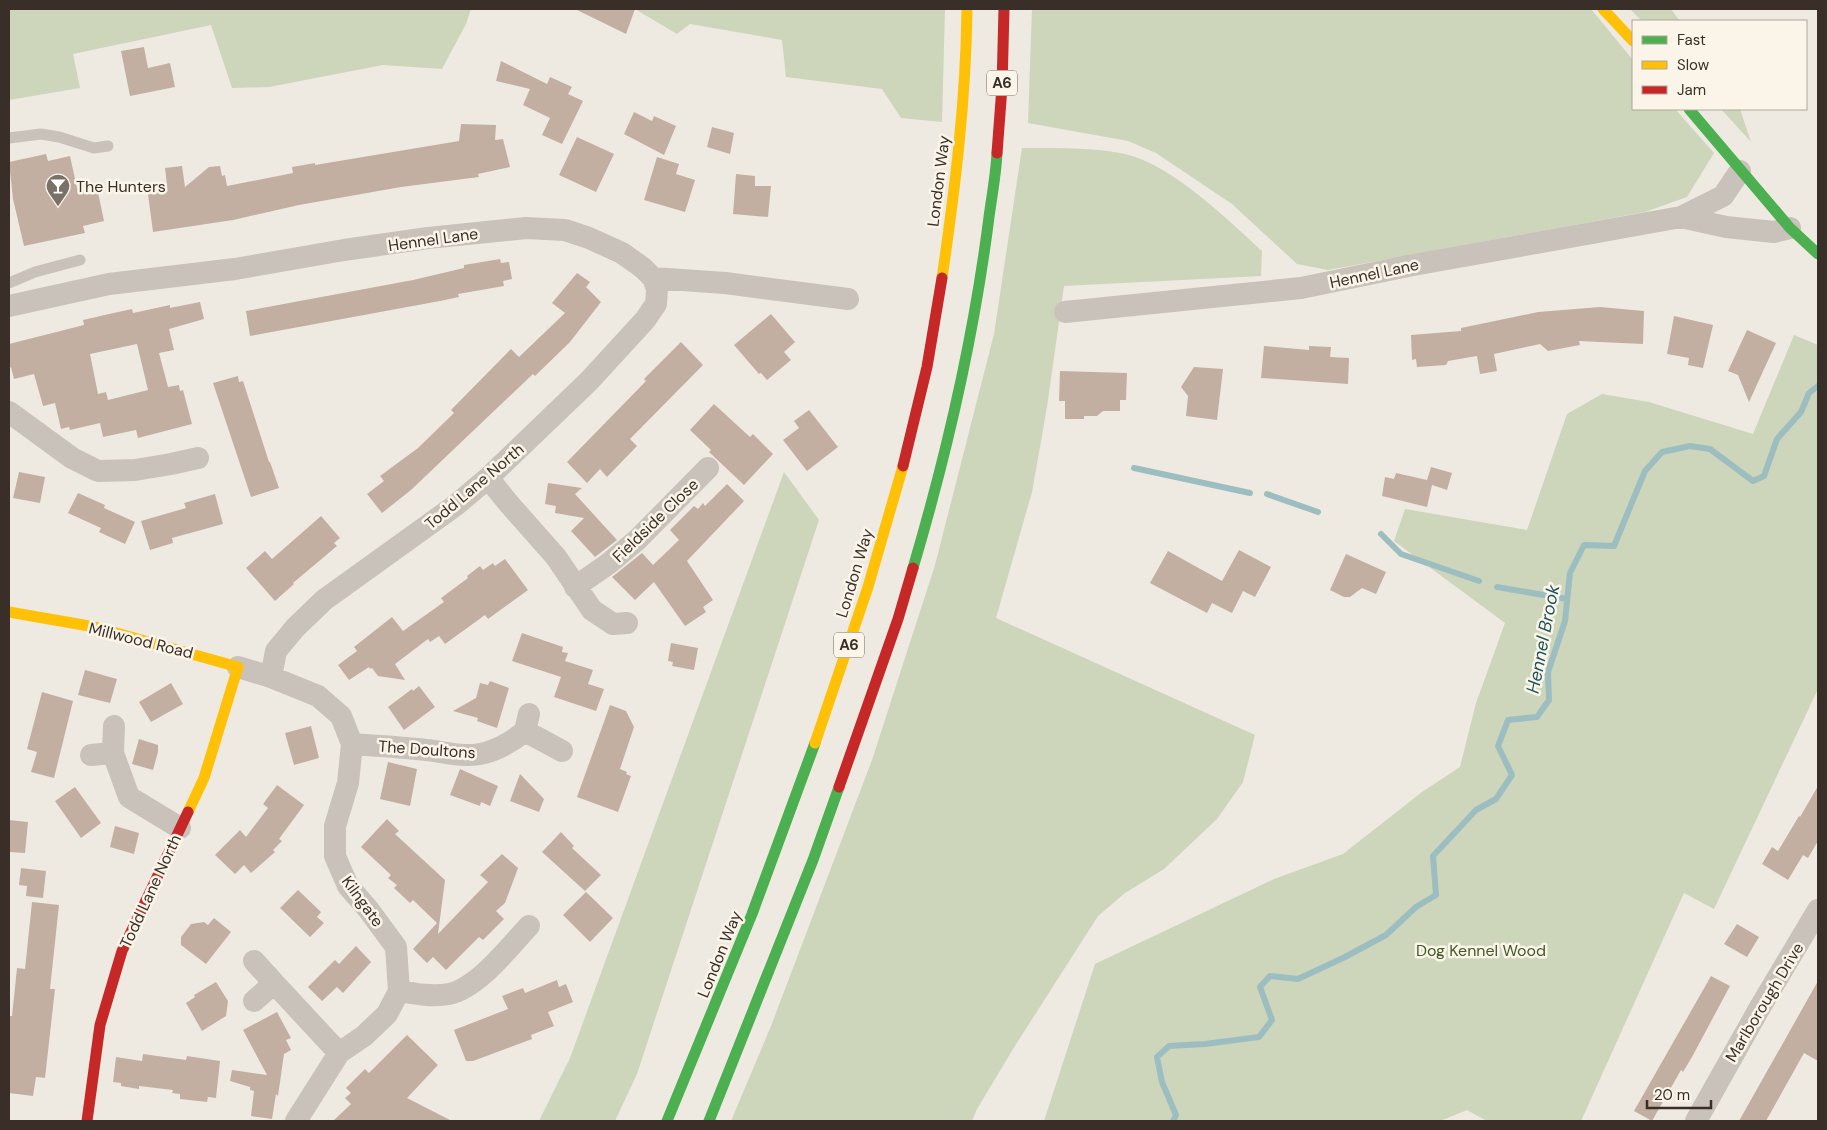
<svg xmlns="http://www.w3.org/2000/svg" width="1827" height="1130" font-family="'DM Sans',sans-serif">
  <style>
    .green { fill: #cdd5bb }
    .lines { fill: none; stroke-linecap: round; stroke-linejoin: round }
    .stream { stroke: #9cbec1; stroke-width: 6 }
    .building { fill: #c3afa2; fill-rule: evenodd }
    .lane { stroke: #c8c2ba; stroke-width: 11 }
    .street { stroke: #c8c2ba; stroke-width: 22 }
    .fast { stroke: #4caf50; stroke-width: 11 }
    .slow { stroke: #ffc107; stroke-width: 11 }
    .jam { stroke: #c62828; stroke-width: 11 }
    .labels { text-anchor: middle; stroke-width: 5; stroke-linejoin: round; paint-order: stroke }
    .shield { fill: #fbf5e9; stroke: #736a62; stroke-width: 1 }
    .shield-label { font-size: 15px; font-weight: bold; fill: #392f28 }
    .street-label { font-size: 16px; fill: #392f28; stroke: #fbf5e9 }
    .poi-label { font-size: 16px; fill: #392f28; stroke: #fbf5e9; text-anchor: start }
    .park-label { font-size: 16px; fill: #43592a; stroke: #fbf5e9 }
    .water-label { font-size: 18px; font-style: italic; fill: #1a535e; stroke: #fbf5e9 }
  </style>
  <rect width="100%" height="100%" fill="#eeeae2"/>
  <path class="green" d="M 9,9 L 471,9 L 466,24 L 442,69 L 383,65 L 269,87 L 232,88 L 211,25 L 73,54 L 80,88 L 9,100 Z
    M 635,9 L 945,9 L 942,122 L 901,118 L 882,89 L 786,77 L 782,40 L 690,24 L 677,34 Z
    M 1032,9 L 1591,9 L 1633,60 L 1633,109 L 1675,109 L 1714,153 L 1687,197 L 1645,212 L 1328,270 L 1297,264 L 1232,204 L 1156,153 L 1128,141 L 1028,123 Z
    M 1630,9 L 1671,9 L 1680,21 L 1642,21 Z
    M 1721,109 L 1740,109 L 1751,142 Z
    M 1022,148 C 1056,148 1092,147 1125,154 C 1171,164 1227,219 1262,251 L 1261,276 L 1064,286 L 1047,407 L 1032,492 L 996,618 L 1255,735 L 1243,782 L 1217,819 L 1164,869 L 1125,893 L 1098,916 L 1013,1049 L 977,1109 L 972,1121 L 731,1121 L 771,1026 L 872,760 L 935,565 L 994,334 Z
    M 1794,335 L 1818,345 L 1818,689 L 1714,909 L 1684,893 L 1581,1121 L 1487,1121 L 1467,1110 L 1440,1121 L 1044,1121 L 1095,964 L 1274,879 L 1343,854 L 1422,792 L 1460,767 L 1476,703 L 1505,623 L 1394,541 L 1405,509 L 1527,530 L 1567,414 L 1602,394 L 1649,402 L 1753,434 Z
    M 784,472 L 819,520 L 637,1074 L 615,1121 L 539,1121 L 570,1058 Z"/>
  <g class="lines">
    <path class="stream" d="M 1134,468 L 1250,493
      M 1267,494 L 1318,512
      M 1381,534 L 1401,554 L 1479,581
      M 1497,587 L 1567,599
      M 1173,1121 L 1176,1115 L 1162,1082 L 1157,1057 L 1169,1046 L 1205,1044 L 1259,1037 L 1272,1020 L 1260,987 L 1270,976 L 1298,979 L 1345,957 L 1386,935 L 1416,907 L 1436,895 L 1433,856 L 1476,810 L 1496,799 L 1512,775 L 1498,746 L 1508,720 L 1537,717 L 1549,700 L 1548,672 L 1565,621 L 1570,573 L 1584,545 L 1614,546 L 1645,471 L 1662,452 L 1690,446 L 1710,449 L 1753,481 L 1764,476 L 1777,439 L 1801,412 L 1809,393 L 1818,386"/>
  </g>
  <path class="building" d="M 575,9 L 635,9 L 626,34 Z
    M 144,47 L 148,68 L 170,63 L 175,87 L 130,96 L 121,51 Z
    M 501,61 L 547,84 L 550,77 L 572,87 L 568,94 L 583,101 L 562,144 L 542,135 L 550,118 L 523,105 L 530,89 L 496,81 Z
    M 634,112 L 652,121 L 654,116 L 676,126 L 664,155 L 624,134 Z
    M 461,124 L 496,125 L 495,140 L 503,139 L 510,167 L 478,174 L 479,177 L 401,187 L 299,205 L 233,220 L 153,232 L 147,187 L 167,185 L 165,168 L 182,166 L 185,187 L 209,167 L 220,166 L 222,176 L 225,175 L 227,186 L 293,173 L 292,167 L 315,163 L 315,165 L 459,141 Z
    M 712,127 L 734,133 L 730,154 L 707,147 Z
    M 577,137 L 614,154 L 596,192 L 559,175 Z
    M 46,154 L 48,161 L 70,156 L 77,188 L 96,183 L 104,221 L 83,226 L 85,233 L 24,246 L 13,199 L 9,162 Z
    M 657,157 L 679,164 L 676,174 L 695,180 L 685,212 L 644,200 Z
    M 736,174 L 755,176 L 755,186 L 771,186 L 768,217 L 733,214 Z
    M 500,259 L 501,263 L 509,262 L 512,279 L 503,281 L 504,286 L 458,294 L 459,297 L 440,301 L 250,336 L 246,311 L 413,280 L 464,268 L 464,265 Z
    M 577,273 L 590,282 L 586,287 L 601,302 L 570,342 L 535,376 L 533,374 L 411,490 L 382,513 L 367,494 L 384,481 L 380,476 L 418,448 L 454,413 L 451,410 L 511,349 L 519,357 L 565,313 L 552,303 Z
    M 200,302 L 204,319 L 169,329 L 174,350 L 159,353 L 168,387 L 179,385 L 180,391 L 183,390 L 192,424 L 138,438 L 136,430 L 103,437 L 100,423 L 70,430 L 69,427 L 61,429 L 55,403 L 43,406 L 34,374 L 14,379 L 11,367 L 9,368 L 9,344 L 84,325 L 83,320 L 109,314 L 132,309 L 133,313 L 170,305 L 170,308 ZM 137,344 L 148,390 L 108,400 L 106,392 L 98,394 L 90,354 Z
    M 1600,307 L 1644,311 L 1643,344 L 1579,341 L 1580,345 L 1548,351 L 1540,344 L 1494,354 L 1497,371 L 1480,374 L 1477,356 L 1448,361 L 1446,365 L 1417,367 L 1416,359 L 1412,360 L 1411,335 L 1461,331 L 1461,328 L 1538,312 Z
    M 771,314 L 795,342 L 784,352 L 791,360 L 767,380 L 761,373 L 759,374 L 734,345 Z
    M 1674,316 L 1713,325 L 1703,368 L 1688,365 L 1689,358 L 1667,354 Z
    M 1747,330 L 1776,343 L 1749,402 L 1738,375 L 1728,371 Z
    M 681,342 L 703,365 L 630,439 L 637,446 L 607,477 L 600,469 L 587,483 L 567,462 L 646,381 L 644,379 Z
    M 1264,346 L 1309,350 L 1309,346 L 1331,347 L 1330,357 L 1349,358 L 1348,384 L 1261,378 Z
    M 1194,367 L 1223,369 L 1217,420 L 1186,416 L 1188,396 L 1181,387 Z
    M 1060,371 L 1127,373 L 1126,400 L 1120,400 L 1120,411 L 1103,411 L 1097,416 L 1084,416 L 1084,419 L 1065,419 L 1065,401 L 1059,401 Z
    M 238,376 L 239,382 L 243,381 L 269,462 L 270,462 L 279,488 L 251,497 L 213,383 Z
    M 714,404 L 750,437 L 753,434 L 773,454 L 744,485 L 709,452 L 711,450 L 690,430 Z
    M 809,410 L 838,447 L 807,471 L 783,440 L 799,428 L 794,421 Z
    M 1431,467 L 1452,473 L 1447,490 L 1432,485 L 1427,507 L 1382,496 L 1385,477 L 1394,479 L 1396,473 L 1427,480 Z
    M 19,472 L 45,477 L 40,503 L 13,498 Z
    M 548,483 L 582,488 L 575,494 L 617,540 L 595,557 L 571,531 L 584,518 L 555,513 L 556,506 L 545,504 Z
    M 727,484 L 744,501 L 687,561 L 713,600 L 703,607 L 706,612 L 685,626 L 654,582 L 635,600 L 612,577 L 642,553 L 653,565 L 679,540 L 670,530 L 694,506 L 698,509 L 703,503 L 705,506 Z
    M 78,493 L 105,505 L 104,508 L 135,522 L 125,544 L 99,532 L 101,528 L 68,513 Z
    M 215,494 L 223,524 L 172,538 L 173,543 L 150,550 L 141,521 L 186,508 L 184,503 Z
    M 321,516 L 340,538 L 334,543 L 337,546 L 293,583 L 294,584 L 275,601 L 246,568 L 265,551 L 272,559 Z
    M 1239,550 L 1271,567 L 1255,597 L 1243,591 L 1232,613 L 1212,603 L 1207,613 L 1150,583 L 1168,551 L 1222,581 Z
    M 1346,554 L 1386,572 L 1376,594 L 1362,588 L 1350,597 L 1344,597 L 1330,590 Z
    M 505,559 L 528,590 L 488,619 L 485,615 L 445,644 L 439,636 L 430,642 L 428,639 L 395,664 L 405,680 L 378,676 L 372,668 L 370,669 L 369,667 L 349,680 L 338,665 L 357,651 L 354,647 L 392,617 L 403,631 L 444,602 L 441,598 L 468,578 L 467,576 L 480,566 L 483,570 L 493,563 L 495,566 Z
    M 522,633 L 563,647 L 562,652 L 568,653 L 565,661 L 593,670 L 588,684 L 604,689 L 596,711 L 554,697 L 561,677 L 512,661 Z
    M 671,643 L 698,648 L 694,670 L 672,666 L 673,662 L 668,661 Z
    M 85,670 L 117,679 L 110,703 L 78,695 Z
    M 490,681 L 509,688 L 497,728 L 477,721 L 478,718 L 453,711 L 476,698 L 480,683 L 488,685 Z
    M 171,683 L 183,704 L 151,722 L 139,702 Z
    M 419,686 L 435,707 L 404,730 L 388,707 L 412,689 L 413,691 Z
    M 42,692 L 73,701 L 54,778 L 31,772 L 37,752 L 27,749 Z
    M 610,705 L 626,711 L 634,727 L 620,769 L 627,772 L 626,774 L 631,776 L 618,812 L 577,797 Z
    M 311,726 L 319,758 L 294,765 L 285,733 Z
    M 139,739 L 158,745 L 158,752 L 153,770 L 132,764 Z
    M 388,762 L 417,769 L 410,806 L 380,799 Z
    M 460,769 L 498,786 L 490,806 L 481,802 L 480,806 L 450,795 Z
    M 520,774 L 544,799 L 539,812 L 510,801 Z
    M 277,785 L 304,805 L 279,839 L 282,841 L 273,850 L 275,852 L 251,873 L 244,865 L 235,874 L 215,855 L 240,830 L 246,837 L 268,808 L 263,804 Z
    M 1818,786 L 1818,841 L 1808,858 L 1803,855 L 1788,880 L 1762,864 L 1772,847 L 1778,851 L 1799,816 L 1800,817 Z
    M 75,787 L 101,823 L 81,838 L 55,801 Z
    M 387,819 L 399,831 L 395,834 L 445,880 L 438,934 L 488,882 L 480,875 L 502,854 L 518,868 L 505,903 L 496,911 L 504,919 L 483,940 L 479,937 L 446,970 L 433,957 L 427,963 L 413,949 L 437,923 L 413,900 L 410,903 L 394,888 L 397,885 L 388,878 L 391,875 L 361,847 Z
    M 9,820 L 28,822 L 25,853 L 9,852 Z
    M 115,826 L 139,833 L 134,854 L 110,847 Z
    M 561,832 L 574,846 L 572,848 L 601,875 L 585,891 L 542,852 Z
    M 21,868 L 46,871 L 43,898 L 26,896 L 27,886 L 19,885 Z
    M 298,890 L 321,912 L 317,917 L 324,923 L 310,937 L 280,908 Z
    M 586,892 L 613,918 L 590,942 L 563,915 Z
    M 32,902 L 59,905 L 50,989 L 55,989 L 45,1078 L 36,1077 L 33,1096 L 9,1093 L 9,1016 L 12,1016 L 17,968 L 25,969 Z
    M 214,918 L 231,932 L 206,964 L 181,945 L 181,937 L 191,924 L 204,922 L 208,925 Z
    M 1737,924 L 1759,937 L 1747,957 L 1724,944 Z
    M 356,946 L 371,962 L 343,993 L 337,987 L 322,1001 L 308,987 L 335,960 L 339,964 Z
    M 1711,976 L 1730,986 L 1692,1057 L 1683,1072 L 1681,1070 L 1652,1121 L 1634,1111 Z
    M 557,980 L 559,987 L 566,984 L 573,1002 L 548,1012 L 554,1026 L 531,1035 L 532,1039 L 473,1061 L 466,1061 L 454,1030 L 508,1009 L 502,996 L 523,988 L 525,993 Z
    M 1818,981 L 1818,1061 L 1804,1053 L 1766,1121 L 1739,1121 Z
    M 216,982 L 228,1001 L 226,1016 L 202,1031 L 186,1003 L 195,997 L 194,995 Z
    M 277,1012 L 291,1038 L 286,1040 L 291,1050 L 284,1054 L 278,1096 L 276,1094 L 272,1119 L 251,1116 L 254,1091 L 250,1090 L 250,1087 L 230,1081 L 232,1070 L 267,1075 L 243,1030 Z
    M 407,1035 L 438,1065 L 407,1098 L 452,1121 L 333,1121 L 351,1104 L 345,1098 L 351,1093 L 346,1088 L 365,1069 L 369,1073 Z
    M 143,1054 L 186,1060 L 187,1056 L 220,1061 L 216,1098 L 208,1097 L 207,1102 L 180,1099 L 180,1094 L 172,1093 L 173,1090 L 139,1086 L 139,1089 L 121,1086 L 121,1083 L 113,1082 L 116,1057 L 142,1061 Z"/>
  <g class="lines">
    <path class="lane" d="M 9,138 L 41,134 L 59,137 L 94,148 L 108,146
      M 9,283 L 35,272 L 80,260"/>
    <path class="street" d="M 1681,217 L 1726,227 L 1774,232 L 1790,228
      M 9,306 L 109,284 L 235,269 L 344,250 L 428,238 L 526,228 L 565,230 L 589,238 L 622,253 L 643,268 L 653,278 L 725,283 L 848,299
      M 1065,312 L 1301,288 L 1408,266 L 1681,217 L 1723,196 L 1740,171
      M 9,412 L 72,458 L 98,471 L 135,470 L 171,464 L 198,458
      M 488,478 L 510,505 L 556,557 L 592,610 L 613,624 L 627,623
      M 575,587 L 608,564 L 637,540 L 708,468
      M 238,667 L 271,677 L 318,696 L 341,716 L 352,744 L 348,783 L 335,826 L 335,856 L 348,886 L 368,909 L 396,947 L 399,991 L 387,1014 L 364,1036 L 339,1053 L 296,1121
      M 271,677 L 276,651 L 295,628 L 324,600 L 456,505 L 488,478 L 589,381 L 645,320 L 656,304 L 657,289 L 653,278
      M 529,714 L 525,731 L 562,751
      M 352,744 C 377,746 402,747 426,750 C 439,751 452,755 465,755 C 488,756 508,745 525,731
      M 113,753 L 129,797 L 180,828
      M 91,755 L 113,753 L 114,726
      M 254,961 L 274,983 L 254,1001
      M 274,983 L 339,1053
      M 399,991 C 416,994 433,997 449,994 C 478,988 509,947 529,926
      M 1696,1121 L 1759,1009 L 1818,910"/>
    <path class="fast" d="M 1689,109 L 1790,228 L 1818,254
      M 913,568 C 947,453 974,336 989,217 C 992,195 996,174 997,153
      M 667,1121 L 752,914 L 815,743
      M 709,1121 L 813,860 L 839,787"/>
    <path class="slow" d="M 1603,9 L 1633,41
      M 942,278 C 955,189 966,100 967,9
      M 9,612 L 95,627 L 238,667 L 204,778 L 188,812
      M 815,743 L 868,587 L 903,466"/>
    <path class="jam" d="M 997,153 L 1002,87 L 1004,9
      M 903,466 L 927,367 L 942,278
      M 839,787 L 898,619 L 913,568
      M 87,1121 L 100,1025 L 122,951 L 188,812"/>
  </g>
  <defs>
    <symbol id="bar-pin" viewBox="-11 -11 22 30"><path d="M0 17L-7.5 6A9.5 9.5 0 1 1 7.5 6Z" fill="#787069" stroke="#fbf5e9"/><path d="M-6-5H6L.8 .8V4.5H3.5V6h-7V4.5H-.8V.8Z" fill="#fff"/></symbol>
  </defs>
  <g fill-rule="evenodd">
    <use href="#bar-pin" x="44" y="172" width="28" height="38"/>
  </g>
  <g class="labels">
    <g class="shield">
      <rect x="987" y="70.5" width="30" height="25" rx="4"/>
      <rect x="834" y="632.5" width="30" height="25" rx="4"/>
    </g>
    <g class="shield-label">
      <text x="1002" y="88">A6</text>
      <text x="849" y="650">A6</text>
    </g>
    <g class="street-label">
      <text transform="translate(938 181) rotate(-83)" y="6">London Way</text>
      <text transform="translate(433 239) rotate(-8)" y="6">Hennel Lane</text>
      <text transform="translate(1374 273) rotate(-12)" y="6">Hennel Lane</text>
      <text transform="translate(474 486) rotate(-40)" y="6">Todd Lane North</text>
      <text transform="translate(655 520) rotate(-44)" y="6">Fieldside Close</text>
      <text transform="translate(854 573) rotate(-73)" y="6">London Way</text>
      <text transform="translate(141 640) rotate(14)" y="6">Millwood Road</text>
      <text transform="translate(427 749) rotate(4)" y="6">The Doultons</text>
      <text transform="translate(150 891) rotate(-65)" y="6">Todd Lane North</text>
      <text transform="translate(363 901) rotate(54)" y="6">Kilngate</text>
      <text transform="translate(719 954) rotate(-68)" y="6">London Way</text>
      <text transform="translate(1764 1002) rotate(-59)" y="6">Marlborough Drive</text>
    </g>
    <g class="poi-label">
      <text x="76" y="192">The Hunters</text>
    </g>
    <g class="park-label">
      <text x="1481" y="956">Dog Kennel Wood</text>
    </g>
    <g class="water-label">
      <text transform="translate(1543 639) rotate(-79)" y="6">Hennel Brook</text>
    </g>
  </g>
  <rect width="1827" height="1130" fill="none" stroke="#392f28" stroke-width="20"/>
  <rect x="1632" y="20" width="175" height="90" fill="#fbf5e9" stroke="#ada69c"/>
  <rect x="1642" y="36" width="25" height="8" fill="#4caf50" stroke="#ada69c"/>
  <text x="1677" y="45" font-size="15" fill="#392f28">Fast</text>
  <rect x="1642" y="61" width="25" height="8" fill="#ffc107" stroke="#ada69c"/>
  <text x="1677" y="70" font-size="15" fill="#392f28">Slow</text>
  <rect x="1642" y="86" width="25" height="8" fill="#c62828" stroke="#ada69c"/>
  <text x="1677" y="95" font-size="15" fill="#392f28">Jam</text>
  <path d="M1647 1100v8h64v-8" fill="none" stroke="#392f28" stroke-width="2.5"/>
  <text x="1654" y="1100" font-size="15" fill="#392f28" stroke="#fbf5e9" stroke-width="4" paint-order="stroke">20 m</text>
</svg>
